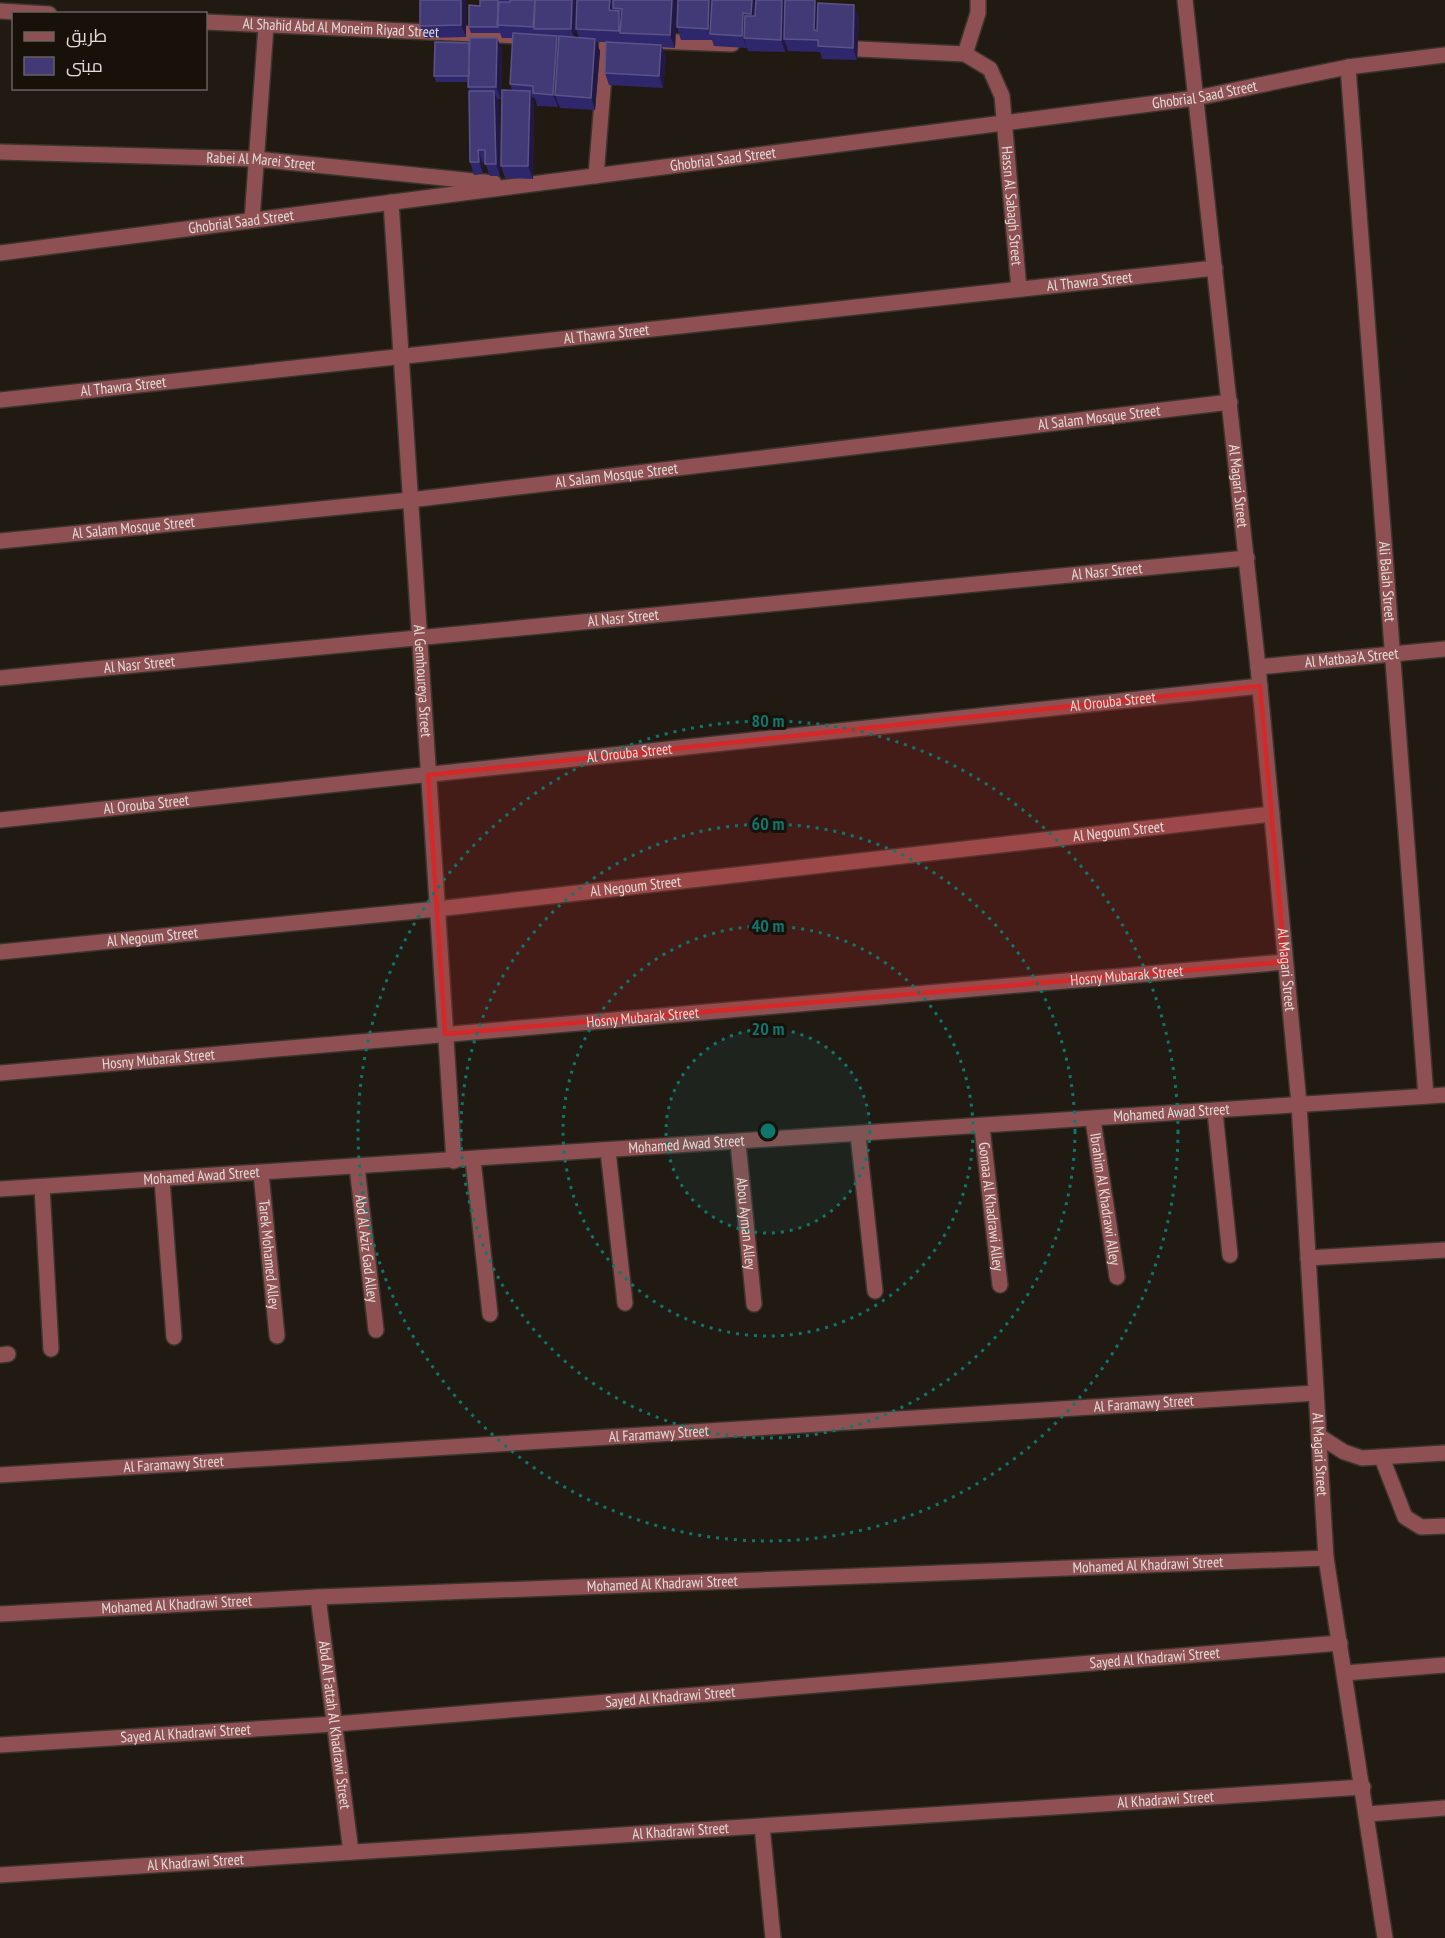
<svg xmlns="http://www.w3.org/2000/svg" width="1445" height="1938" font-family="'PT Sans Narrow',Cairo,sans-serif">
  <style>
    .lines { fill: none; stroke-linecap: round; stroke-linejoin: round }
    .service-casing { stroke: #3b352e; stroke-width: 18 }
    .minor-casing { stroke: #3b352e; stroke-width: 18 }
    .service { stroke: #8e5052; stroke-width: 15 }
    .minor { stroke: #8e5052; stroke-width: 15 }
    .wall { fill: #2f276b }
    .shaded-wall { fill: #211943 }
    .building { fill: #423a77; stroke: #5b5386; stroke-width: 1.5 }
    .marked { fill: #d62828; fill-opacity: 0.2; stroke: #d62828; stroke-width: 4.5; stroke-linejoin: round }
    .ring { fill: none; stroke: #0f766e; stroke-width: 3; stroke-dasharray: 3 6 }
    .labels { text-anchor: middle; stroke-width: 6; stroke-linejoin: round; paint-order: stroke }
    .street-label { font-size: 15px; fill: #e0dbd6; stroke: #17110a }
    .centre { fill: #0f766e; stroke: #17110a; stroke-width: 3 }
    .ring-label { font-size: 18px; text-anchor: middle; font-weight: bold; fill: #0f766e; stroke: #17110a; stroke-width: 6; stroke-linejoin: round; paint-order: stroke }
  </style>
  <rect width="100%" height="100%" fill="#201a13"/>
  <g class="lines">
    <defs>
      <path id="service" d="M 1319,1436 L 1344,1452 L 1362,1458 L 1445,1453
        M 1382,1458 L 1405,1517 L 1421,1527 L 1445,1526"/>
      <g id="minor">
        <path id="s1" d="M 1185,0 L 1258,667 L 1299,1104 L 1326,1558 L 1385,1938"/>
        <path d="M 0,11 L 49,14"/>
        <path id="s2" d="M 206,22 L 519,36"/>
        <path d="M 654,41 L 732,44"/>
        <path id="s3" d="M 837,48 L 965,54 L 990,69 L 1002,96 L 1019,289"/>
        <path d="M 965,54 L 978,13 L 978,0"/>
        <path id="s4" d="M 1348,67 L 1426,1096"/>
        <path id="s5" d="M 0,152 L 256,159 L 494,183"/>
        <path d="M 596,176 L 607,39"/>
        <path id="s6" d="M 391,202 L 454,1161"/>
        <path d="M 252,220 L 266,26"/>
        <path id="s7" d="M 0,253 L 1196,98 L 1348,67 L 1445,55"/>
        <path id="s8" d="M 0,400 L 1215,268"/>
        <path id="s9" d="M 0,541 L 410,500 L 1230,402"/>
        <path id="s10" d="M 1258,667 L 1445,649"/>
        <path id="s11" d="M 0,678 L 1247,558"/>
        <path id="s12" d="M 0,820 L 1260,686"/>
        <path id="s13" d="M 0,952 L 437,909 L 1272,814"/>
        <path id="s14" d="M 0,1073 L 1285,962"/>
        <path d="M 1215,1112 L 1230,1255"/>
        <path id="s15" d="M 1093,1120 L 1117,1277"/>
        <path id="s16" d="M 982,1127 L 1000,1285"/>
        <path d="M 858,1135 L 875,1291"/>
        <path id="s17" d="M 738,1143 L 754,1304"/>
        <path d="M 608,1151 L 625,1303"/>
        <path d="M 473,1160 L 490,1314"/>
        <path id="s18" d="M 357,1167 L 376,1330"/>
        <path id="s19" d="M 261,1173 L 277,1336"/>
        <path d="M 162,1180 L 174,1337"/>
        <path d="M 42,1187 L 51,1349"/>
        <path id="s20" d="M 0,1189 L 1445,1095"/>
        <path d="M 1308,1258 L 1445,1250"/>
        <path d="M 0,1355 L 8,1354"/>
        <path id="s21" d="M 0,1475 L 1316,1393"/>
        <path id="s22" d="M 318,1597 L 351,1852"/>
        <path id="s23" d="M 0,1614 L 318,1597 L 1326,1558"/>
        <path d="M 1345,1673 L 1445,1665"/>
        <path id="s24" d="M 0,1745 L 335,1724 L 1340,1643"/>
        <path d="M 1368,1814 L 1445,1808"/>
        <path d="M 762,1826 L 773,1938"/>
        <path id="s25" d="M 0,1875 L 1363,1787"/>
      </g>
    </defs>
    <use href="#service" class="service-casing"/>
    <use href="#minor" class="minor-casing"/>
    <use href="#service" class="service"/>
    <use href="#minor" class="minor"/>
  </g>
  <path class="wall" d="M 420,0 L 466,0 L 466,37 L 425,38 L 420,26 Z
    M 480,0 L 576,0 L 575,37 L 579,38 L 576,29 L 577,0 L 677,0 L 675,48 L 662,47 L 666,57 L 663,88 L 609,85 L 605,73 L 606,42 L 596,42 L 600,51 L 595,110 L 560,108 L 558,103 L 558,107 L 537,106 L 535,98 L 532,98 L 534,103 L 533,179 L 505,178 L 501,166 L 512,90 L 510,84 L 513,38 L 502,38 L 500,33 L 471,33 L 469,27 L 480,6 Z
    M 785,2 L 818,7 L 859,17 L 857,60 L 822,59 L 820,52 L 788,51 L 786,44 L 785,52 L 748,51 L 747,47 L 747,48 L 714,46 L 712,40 L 681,40 L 677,27 Z
    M 497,38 L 502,50 L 501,99 L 497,99 L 499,104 L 500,176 L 490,176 L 485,163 L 483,163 L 483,174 L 474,175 L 470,162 L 470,91 L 468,87 L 469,82 L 436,82 L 434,76 L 469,43 Z"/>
  <path class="shaded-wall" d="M 461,0 L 466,0 L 466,37 L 461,25 Z
    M 535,0 L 534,29 L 537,39 L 533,27 Z
    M 572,0 L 576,0 L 575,42 L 571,29 Z
    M 610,0 L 614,0 L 613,8 L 614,12 L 609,10 Z
    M 672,0 L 677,0 L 677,1 L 675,48 L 670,35 Z
    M 709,0 L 714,0 L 710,34 L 712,41 L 708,29 Z
    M 752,0 L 757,0 L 756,26 L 751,14 Z
    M 782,0 L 784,0 L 787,8 L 784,39 L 786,44 L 785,52 L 781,40 Z
    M 815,0 L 819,11 L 819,41 L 814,30 Z
    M 854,5 L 859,17 L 857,60 L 853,48 Z
    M 619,11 L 624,23 L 620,33 L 623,43 L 619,31 Z
    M 743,13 L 748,26 L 744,38 L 747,48 L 742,36 Z
    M 557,36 L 562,48 L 555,95 L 558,103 L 558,107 L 553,95 Z
    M 497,38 L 502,50 L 501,99 L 496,87 Z
    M 595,39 L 600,51 L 595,110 L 591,98 Z
    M 661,45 L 666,57 L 663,88 L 659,76 Z
    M 494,91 L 499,104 L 500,176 L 496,164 Z
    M 530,91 L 534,103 L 533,179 L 528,166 Z
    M 478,150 L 483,163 L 483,174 L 479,162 Z"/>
  <path class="building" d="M 420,0 L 461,0 L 461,25 L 420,26 Z
    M 480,0 L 498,0 L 498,27 L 469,27 L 469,5 L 480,6 Z
    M 510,0 L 535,0 L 533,27 L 497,25 L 499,2 L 510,2 Z
    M 535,0 L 572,0 L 571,29 L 534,29 Z
    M 577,0 L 610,0 L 609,10 L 619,11 L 619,31 L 576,29 Z
    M 613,0 L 672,0 L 670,35 L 620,33 L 622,9 L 613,8 Z
    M 678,0 L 709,0 L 708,29 L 677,27 Z
    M 712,0 L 752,0 L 751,14 L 743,13 L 742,36 L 710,34 Z
    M 756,0 L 782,0 L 781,40 L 744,38 L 745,16 L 755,16 Z
    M 785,0 L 815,0 L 814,30 L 817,31 L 818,3 L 854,5 L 853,48 L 818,46 L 818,40 L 784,39 Z
    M 513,33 L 557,36 L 553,95 L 533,93 L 533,86 L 510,84 Z
    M 559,36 L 595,39 L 591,98 L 555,95 Z
    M 470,38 L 497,38 L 496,87 L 468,87 Z
    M 435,42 L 469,43 L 469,76 L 434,76 Z
    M 606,42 L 661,45 L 659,76 L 605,73 Z
    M 502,90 L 530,91 L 528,166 L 501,166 Z
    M 469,91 L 494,91 L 496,164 L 485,164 L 485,150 L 478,150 L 479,162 L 470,162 Z"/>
  <path class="marked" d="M 1260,686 L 1285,962 L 445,1034 L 428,775 Z"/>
  <circle cx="768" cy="1131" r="102" fill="#0f766e" fill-opacity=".12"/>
  <g class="ring">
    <circle cx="768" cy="1131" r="102"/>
    <circle cx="768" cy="1131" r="205"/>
    <circle cx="768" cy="1131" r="307"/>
    <circle cx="768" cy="1131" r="410"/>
  </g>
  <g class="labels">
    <g class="street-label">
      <text dy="5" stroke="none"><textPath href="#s2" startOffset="135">Al Shahid Abd Al Moneim Riyad Street</textPath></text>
      <text dy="5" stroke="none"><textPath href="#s7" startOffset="1215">Ghobrial Saad Street</textPath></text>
      <text dy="5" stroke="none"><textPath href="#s7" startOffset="729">Ghobrial Saad Street</textPath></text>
      <text dy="5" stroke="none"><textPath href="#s5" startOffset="261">Rabei Al Marei Street</textPath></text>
      <text dy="5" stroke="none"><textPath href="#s3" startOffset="297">Hassn Al Sabagh Street</textPath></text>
      <text dy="5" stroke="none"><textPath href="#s7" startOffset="243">Ghobrial Saad Street</textPath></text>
      <text dy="5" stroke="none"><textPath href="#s8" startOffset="1096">Al Thawra Street</textPath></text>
      <text dy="5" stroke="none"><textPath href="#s8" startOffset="610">Al Thawra Street</textPath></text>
      <text dy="5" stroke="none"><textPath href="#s8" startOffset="124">Al Thawra Street</textPath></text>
      <text dy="5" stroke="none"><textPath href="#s9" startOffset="1106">Al Salam Mosque Street</textPath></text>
      <text dy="5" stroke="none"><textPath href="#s9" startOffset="620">Al Salam Mosque Street</textPath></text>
      <text dy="5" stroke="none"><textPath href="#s1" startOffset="489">Al Magari Street</textPath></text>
      <text dy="5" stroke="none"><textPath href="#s9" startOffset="134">Al Salam Mosque Street</textPath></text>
      <text dy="5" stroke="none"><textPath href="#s11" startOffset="1112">Al Nasr Street</textPath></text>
      <text dy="5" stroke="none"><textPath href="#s4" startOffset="516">Ali Balah Street</textPath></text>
      <text dy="5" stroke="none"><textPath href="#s11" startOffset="626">Al Nasr Street</textPath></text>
      <text dy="5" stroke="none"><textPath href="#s10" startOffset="94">Al Matbaa'A Street</textPath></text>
      <text dy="5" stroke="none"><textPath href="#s11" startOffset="140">Al Nasr Street</textPath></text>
      <text dy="5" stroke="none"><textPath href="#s6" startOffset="480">Al Gemhoureya Street</textPath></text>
      <text dy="5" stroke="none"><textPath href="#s12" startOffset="1119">Al Orouba Street</textPath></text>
      <text dy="5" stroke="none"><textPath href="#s12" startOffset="633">Al Orouba Street</textPath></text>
      <text dy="5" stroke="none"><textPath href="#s12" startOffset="147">Al Orouba Street</textPath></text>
      <text dy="5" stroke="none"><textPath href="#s13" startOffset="1125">Al Negoum Street</textPath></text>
      <text dy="5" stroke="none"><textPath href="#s13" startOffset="639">Al Negoum Street</textPath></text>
      <text dy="5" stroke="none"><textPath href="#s13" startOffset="153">Al Negoum Street</textPath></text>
      <text dy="5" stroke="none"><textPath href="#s1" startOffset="975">Al Magari Street</textPath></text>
      <text dy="5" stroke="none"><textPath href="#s14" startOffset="1131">Hosny Mubarak Street</textPath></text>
      <text dy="5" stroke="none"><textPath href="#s14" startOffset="645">Hosny Mubarak Street</textPath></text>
      <text dy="5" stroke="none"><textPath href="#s14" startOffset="159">Hosny Mubarak Street</textPath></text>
      <text dy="5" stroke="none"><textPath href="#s20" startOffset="1174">Mohamed Awad Street</textPath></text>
      <text dy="5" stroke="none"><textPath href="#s20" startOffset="688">Mohamed Awad Street</textPath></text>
      <text dy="5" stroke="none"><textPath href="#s20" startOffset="202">Mohamed Awad Street</textPath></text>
      <text dy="5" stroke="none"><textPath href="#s15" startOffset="80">Ibrahim Al Khadrawi Alley</textPath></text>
      <text dy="5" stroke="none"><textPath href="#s16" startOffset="80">Gomaa Al Khadrawi Alley</textPath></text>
      <text dy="5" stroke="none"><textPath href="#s17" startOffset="81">Abou Ayman Alley</textPath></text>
      <text dy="5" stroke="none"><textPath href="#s18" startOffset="82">Abd Al Aziz Gad Alley</textPath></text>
      <text dy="5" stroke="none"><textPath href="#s19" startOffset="82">Tarek Mohamed Alley</textPath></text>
      <text dy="5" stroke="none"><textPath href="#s21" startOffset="1146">Al Faramawy Street</textPath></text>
      <text dy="5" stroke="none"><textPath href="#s21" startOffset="660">Al Faramawy Street</textPath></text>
      <text dy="5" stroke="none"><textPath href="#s1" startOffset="1461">Al Magari Street</textPath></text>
      <text dy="5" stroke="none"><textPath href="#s21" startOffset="174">Al Faramawy Street</textPath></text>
      <text dy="5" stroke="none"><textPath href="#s23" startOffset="1149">Mohamed Al Khadrawi Street</textPath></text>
      <text dy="5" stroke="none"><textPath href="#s23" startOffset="663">Mohamed Al Khadrawi Street</textPath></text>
      <text dy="5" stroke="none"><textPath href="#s23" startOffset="177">Mohamed Al Khadrawi Street</textPath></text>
      <text dy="5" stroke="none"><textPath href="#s24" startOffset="1158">Sayed Al Khadrawi Street</textPath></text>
      <text dy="5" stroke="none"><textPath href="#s24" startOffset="672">Sayed Al Khadrawi Street</textPath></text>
      <text dy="5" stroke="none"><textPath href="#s22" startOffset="129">Abd Al Fattah Al Khadrawi Street</textPath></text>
      <text dy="5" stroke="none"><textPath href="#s24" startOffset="186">Sayed Al Khadrawi Street</textPath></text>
      <text dy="5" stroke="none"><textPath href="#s25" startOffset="1168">Al Khadrawi Street</textPath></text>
      <text dy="5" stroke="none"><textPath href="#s25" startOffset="682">Al Khadrawi Street</textPath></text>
      <text dy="5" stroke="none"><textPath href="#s25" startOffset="196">Al Khadrawi Street</textPath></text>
    </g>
  </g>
  <circle cx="768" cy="1131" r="9" class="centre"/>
  <g class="ring-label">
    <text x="768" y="727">80 m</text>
    <text x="768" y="830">60 m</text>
    <text x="768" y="932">40 m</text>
    <text x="768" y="1035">20 m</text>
  </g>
  <rect x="12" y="12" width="195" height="78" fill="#17110a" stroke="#67625c" stroke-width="1.5"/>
  <rect x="24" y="32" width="30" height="9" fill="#8e5052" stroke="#67625c" stroke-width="1.5"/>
  <text x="66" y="42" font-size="18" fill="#e0dbd6">طريق</text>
  <rect x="24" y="57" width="30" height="18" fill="#423a77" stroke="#67625c" stroke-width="1.5"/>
  <text x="66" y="72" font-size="18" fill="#e0dbd6">مبنى</text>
</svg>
